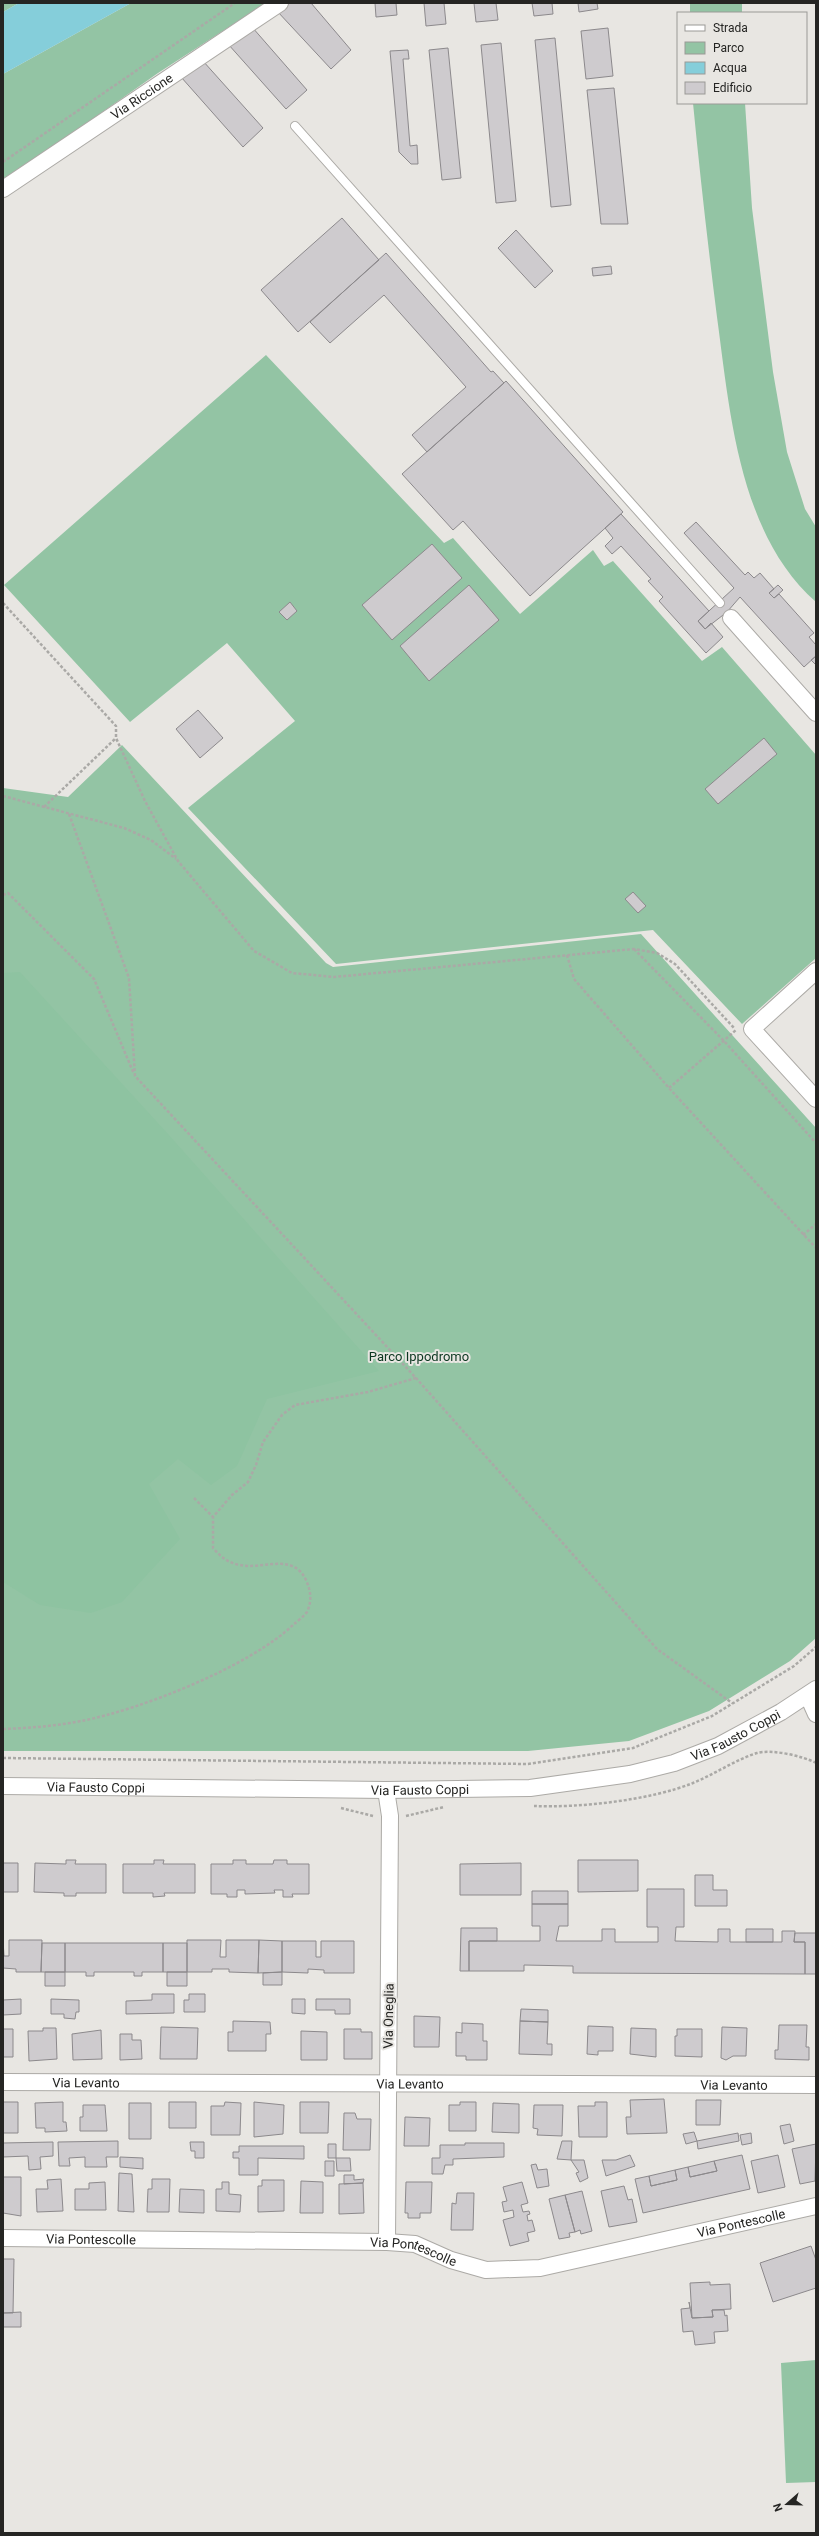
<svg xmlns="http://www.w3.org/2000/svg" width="819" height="2536" font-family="Roboto,sans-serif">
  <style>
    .green { fill: #93c4a4 }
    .forest { fill: #8ec3a1 }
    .water { fill: #85ceda }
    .building { fill: #cecbce; stroke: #8c898c }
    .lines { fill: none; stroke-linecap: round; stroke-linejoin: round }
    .service-casing { stroke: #acaaa6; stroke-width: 10 }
    .minor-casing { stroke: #acaaa6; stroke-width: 18 }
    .path { stroke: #aaa9a6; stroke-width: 2.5; stroke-dasharray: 3 2; stroke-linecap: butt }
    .service { stroke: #fff; stroke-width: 8 }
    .minor { stroke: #fff; stroke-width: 16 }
    .labels { text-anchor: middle; stroke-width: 4; stroke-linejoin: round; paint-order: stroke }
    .street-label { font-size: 13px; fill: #252523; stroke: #e8e6e2 }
    .park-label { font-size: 13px; fill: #0b3720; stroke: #e8e6e2 }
  </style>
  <rect width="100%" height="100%" fill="#e8e6e2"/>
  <path class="green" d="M 3,3 L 19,3 L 3,12 Z
    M 131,3 L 266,3 L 158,73 L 3,182 L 3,74 Z
    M 690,3 L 742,3 L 742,13 L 690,13 Z
    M 693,103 L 745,103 L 752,208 L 773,372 L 787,452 L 805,509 L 816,527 L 816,602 C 739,534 730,413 717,317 C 708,246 700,175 693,103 Z
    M 266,355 L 444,543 L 453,538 L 520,614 L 593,550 L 604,566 L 613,561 L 702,661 L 722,647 L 816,755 L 816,958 L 742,1024 L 653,930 L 336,964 L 188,808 L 295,721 L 227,643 L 130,722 L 4,585 Z
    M 122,745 L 326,963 L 333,967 L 641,934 L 816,1128 L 816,1638 L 790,1661 L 709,1711 L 629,1741 L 528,1751 L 3,1751 L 3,788 L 68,797 Z
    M 816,2360 L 816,2482 L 786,2483 L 781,2363 Z"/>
  <path class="forest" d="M 20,972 L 168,1134 L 379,1371 L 267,1399 L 237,1466 L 211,1485 L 178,1459 L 149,1484 L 180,1539 L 122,1602 L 91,1613 L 40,1605 L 3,1582 L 3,973 Z"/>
  <path class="water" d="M 19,3 L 131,3 L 3,74 L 3,12 Z"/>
  <path class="building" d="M 289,3 L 311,3 L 351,50 L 331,69 L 277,11 Z
    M 375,3 L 396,3 L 397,15 L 376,17 Z
    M 424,3 L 444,3 L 446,24 L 426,26 Z
    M 474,3 L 496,3 L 498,20 L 476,22 Z
    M 532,3 L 552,3 L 553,14 L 534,16 Z
    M 578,3 L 597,3 L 598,9 L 579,12 Z
    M 252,27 L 307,90 L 286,109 L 228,44 Z
    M 608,28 L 613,76 L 586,79 L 581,31 Z
    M 555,38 L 571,205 L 551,207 L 535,40 Z
    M 501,43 L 516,201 L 496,203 L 481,45 Z
    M 448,48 L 461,178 L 442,180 L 429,50 Z
    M 408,50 L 409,59 L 403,59 L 410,146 L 417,145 L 418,164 L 411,164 L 399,152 L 390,51 Z
    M 203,61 L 263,128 L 243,147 L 181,77 Z
    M 614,88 L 628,224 L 601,224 L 587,90 Z
    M 342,218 L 379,260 L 298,332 L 261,290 Z
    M 516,230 L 553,271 L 535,288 L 498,248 Z
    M 386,253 L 491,372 L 493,371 L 504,383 L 427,452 L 412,435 L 466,387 L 384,295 L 330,343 L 310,322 Z
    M 611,266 L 612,274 L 593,276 L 592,268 Z
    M 506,381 L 623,512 L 530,596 L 463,521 L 453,530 L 402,474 Z
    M 621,514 L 709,611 L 698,621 L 705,629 L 711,623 L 723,637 L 706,653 L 659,601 L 663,597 L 648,581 L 651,579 L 621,546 L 612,554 L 605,546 L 613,538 L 605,528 Z
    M 696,522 L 745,575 L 748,572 L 754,578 L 760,573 L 774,589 L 769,593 L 774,598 L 779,594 L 814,633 L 809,637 L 816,645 L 816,656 L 804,667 L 740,597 L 727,612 L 705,629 L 698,621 L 734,588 L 684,533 Z
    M 432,544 L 462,578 L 392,640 L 362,605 Z
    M 469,585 L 499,620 L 429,681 L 400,646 Z
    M 778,585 L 783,590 L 774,598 L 769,593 Z
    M 290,602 L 297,611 L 287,620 L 279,612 Z
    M 816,656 L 816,665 L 811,660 Z
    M 198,710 L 223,738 L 200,758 L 176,729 Z
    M 764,738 L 777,754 L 718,804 L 705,789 Z
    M 633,892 L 646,906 L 638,913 L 625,899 Z
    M 66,1860 L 76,1860 L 75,1864 L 106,1864 L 106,1893 L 76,1893 L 76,1896 L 64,1896 L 64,1893 L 34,1892 L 35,1863 L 66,1864 Z
    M 154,1860 L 164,1860 L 163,1864 L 195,1864 L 195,1893 L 164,1893 L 165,1896 L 153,1897 L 153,1893 L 123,1893 L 123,1864 L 154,1864 Z
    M 233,1860 L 246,1860 L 246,1864 L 273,1864 L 274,1860 L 287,1860 L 287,1864 L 309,1864 L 309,1894 L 292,1894 L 293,1897 L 283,1897 L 283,1890 L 274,1890 L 275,1893 L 245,1894 L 245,1890 L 237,1890 L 237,1897 L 227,1897 L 227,1894 L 211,1894 L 211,1864 L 233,1864 Z
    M 578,1860 L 638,1860 L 638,1891 L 578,1892 Z
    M 3,1863 L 18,1863 L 18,1892 L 3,1892 Z
    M 521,1863 L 521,1895 L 460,1895 L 460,1864 Z
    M 695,1875 L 713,1875 L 713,1890 L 727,1890 L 727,1906 L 695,1906 Z
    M 647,1889 L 684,1889 L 684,1927 L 676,1927 L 675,1941 L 718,1942 L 718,1929 L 730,1929 L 730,1942 L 782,1942 L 782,1931 L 795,1931 L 794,1942 L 805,1942 L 805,1974 L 573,1973 L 573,1966 L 524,1965 L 524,1971 L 469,1971 L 469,1941 L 540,1941 L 540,1926 L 532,1926 L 532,1904 L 568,1904 L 568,1926 L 559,1926 L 556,1941 L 602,1941 L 602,1929 L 615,1929 L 615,1942 L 658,1942 L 658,1927 L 647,1927 Z
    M 532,1891 L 568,1891 L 568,1904 L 532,1904 Z
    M 461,1928 L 497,1928 L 497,1941 L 469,1941 L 469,1971 L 460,1971 Z
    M 746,1929 L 773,1929 L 773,1942 L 746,1942 Z
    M 795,1933 L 816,1933 L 816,1974 L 805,1974 L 805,1942 L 794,1942 Z
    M 3,1940 L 4,1956 L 9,1956 L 9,1940 L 42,1940 L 41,1972 L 16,1972 L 16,1969 L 3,1968 Z
    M 187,1940 L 221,1940 L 220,1957 L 226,1957 L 226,1940 L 259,1940 L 258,1973 L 229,1972 L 229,1969 L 212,1969 L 212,1972 L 187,1972 Z
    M 259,1940 L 282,1941 L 282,1972 L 258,1973 Z
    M 282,1941 L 316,1941 L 316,1957 L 321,1957 L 321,1941 L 354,1941 L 354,1973 L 324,1973 L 324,1970 L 308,1969 L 308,1973 L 282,1972 Z
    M 42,1943 L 65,1943 L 65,1972 L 41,1972 Z
    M 65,1943 L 163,1943 L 163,1972 L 142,1972 L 142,1976 L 134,1976 L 134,1972 L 94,1972 L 94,1976 L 86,1976 L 86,1972 L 65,1972 Z
    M 163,1943 L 187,1943 L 187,1972 L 163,1972 Z
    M 45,1972 L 65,1972 L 65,1986 L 45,1986 Z
    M 167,1972 L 187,1972 L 187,1986 L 167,1986 Z
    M 282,1972 L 282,1985 L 263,1985 L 263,1973 Z
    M 152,1994 L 174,1994 L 174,2013 L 126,2014 L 126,2001 L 152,2000 Z
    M 189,1994 L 205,1994 L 205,2012 L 184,2012 L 184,2000 L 189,2000 Z
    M 21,1999 L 21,2014 L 3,2015 L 3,2000 Z
    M 51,1999 L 79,2000 L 79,2012 L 76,2012 L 75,2019 L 64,2018 L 64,2014 L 51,2014 Z
    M 292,1999 L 305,1999 L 305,2014 L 292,2013 Z
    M 316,1999 L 350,1999 L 350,2014 L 335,2014 L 335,2010 L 316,2010 Z
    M 521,2009 L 548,2010 L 548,2022 L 520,2021 Z
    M 414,2016 L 440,2017 L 439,2047 L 414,2047 Z
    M 233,2021 L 270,2022 L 271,2034 L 266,2034 L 266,2051 L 228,2051 L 228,2032 L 233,2032 Z
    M 520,2021 L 548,2022 L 547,2044 L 552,2044 L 552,2055 L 519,2054 Z
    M 462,2023 L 483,2024 L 483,2041 L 487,2041 L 487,2060 L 466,2060 L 466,2056 L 456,2056 L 456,2032 L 462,2033 Z
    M 779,2025 L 807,2025 L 806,2047 L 809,2047 L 809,2060 L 775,2059 L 775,2050 L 778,2050 Z
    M 588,2026 L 613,2027 L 613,2051 L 598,2051 L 598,2055 L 587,2054 Z
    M 161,2027 L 198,2028 L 197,2059 L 160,2059 Z
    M 722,2027 L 747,2028 L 746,2056 L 733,2056 L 726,2060 L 721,2058 Z
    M 43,2028 L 56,2028 L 57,2059 L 29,2061 L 28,2031 L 43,2031 Z
    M 631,2028 L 656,2029 L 656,2057 L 630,2054 Z
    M 3,2029 L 13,2029 L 13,2057 L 3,2057 Z
    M 344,2029 L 361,2029 L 361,2032 L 372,2032 L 372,2059 L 344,2059 Z
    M 677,2029 L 702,2029 L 702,2057 L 675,2056 L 675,2036 L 677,2036 Z
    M 101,2030 L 102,2059 L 73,2060 L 72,2034 Z
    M 301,2031 L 327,2032 L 327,2060 L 301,2060 Z
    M 120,2034 L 132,2034 L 132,2040 L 141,2040 L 142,2059 L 120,2060 Z
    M 664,2099 L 667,2133 L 627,2134 L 626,2117 L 631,2117 L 630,2100 Z
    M 696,2100 L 721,2100 L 720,2125 L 696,2125 Z
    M 3,2102 L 18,2102 L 18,2133 L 3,2133 Z
    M 63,2102 L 63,2122 L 66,2122 L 67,2131 L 45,2132 L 45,2128 L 36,2128 L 35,2103 Z
    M 169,2102 L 196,2102 L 196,2128 L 169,2128 Z
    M 225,2102 L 241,2103 L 240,2135 L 211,2135 L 211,2106 L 224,2106 Z
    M 254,2102 L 284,2105 L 283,2134 L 254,2137 Z
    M 300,2102 L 329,2102 L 328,2133 L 300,2133 Z
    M 460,2102 L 476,2102 L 476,2131 L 449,2131 L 449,2105 L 460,2105 Z
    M 595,2102 L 607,2102 L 607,2137 L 579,2137 L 578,2106 L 595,2106 Z
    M 129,2103 L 151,2103 L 151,2139 L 129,2139 Z
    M 493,2103 L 519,2104 L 519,2133 L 492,2132 Z
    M 83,2105 L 105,2105 L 107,2131 L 80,2131 L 80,2117 L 83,2117 Z
    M 534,2105 L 563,2105 L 562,2136 L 537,2135 L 538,2129 L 533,2128 Z
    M 344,2113 L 355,2113 L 357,2119 L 371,2119 L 370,2150 L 343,2150 Z
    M 405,2117 L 430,2118 L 429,2146 L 404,2146 Z
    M 790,2124 L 794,2141 L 784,2144 L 780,2126 Z
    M 694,2132 L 697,2141 L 686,2144 L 683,2134 Z
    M 738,2133 L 739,2141 L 698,2149 L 697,2141 Z
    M 751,2133 L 752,2143 L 742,2145 L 740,2135 Z
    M 118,2141 L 118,2157 L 106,2157 L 107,2167 L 85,2167 L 85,2157 L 69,2158 L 70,2166 L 59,2166 L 58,2142 Z
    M 562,2141 L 572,2141 L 571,2160 L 557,2159 Z
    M 53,2142 L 53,2156 L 40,2157 L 41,2169 L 29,2170 L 28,2156 L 3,2157 L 3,2143 Z
    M 190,2142 L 204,2142 L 204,2158 L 195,2158 L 195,2151 L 191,2151 Z
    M 465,2143 L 504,2143 L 504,2157 L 453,2159 L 453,2165 L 445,2165 L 443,2174 L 432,2174 L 432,2158 L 440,2158 L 440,2145 L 465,2145 Z
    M 328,2144 L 336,2144 L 336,2158 L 328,2158 Z
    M 816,2144 L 815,2181 L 800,2184 L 792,2149 Z
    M 239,2146 L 304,2146 L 304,2159 L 258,2158 L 258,2175 L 239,2175 L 239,2158 L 233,2158 L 233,2152 L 239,2152 Z
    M 630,2155 L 635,2166 L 606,2176 L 602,2160 L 616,2160 Z
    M 742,2155 L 750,2189 L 643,2213 L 635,2179 L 649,2176 L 651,2186 L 677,2180 L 675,2170 L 688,2167 L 690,2177 L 717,2171 L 714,2161 Z
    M 778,2155 L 785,2187 L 758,2193 L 751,2161 Z
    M 120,2157 L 143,2158 L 143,2169 L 120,2167 Z
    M 336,2158 L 350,2158 L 351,2171 L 337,2171 Z
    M 571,2160 L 584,2160 L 588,2178 L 580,2182 L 576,2173 L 579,2172 Z
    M 325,2161 L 334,2161 L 334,2176 L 325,2176 Z
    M 714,2161 L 717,2171 L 690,2177 L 688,2167 Z
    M 536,2164 L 538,2170 L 547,2169 L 549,2186 L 537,2188 L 531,2165 Z
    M 675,2170 L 677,2180 L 651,2186 L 649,2176 Z
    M 119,2173 L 132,2174 L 134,2212 L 118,2211 Z
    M 344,2175 L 354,2175 L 354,2180 L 364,2179 L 363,2183 L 344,2184 Z
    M 3,2177 L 21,2177 L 21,2216 L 3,2213 Z
    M 61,2179 L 63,2211 L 37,2212 L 36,2189 L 48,2189 L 47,2180 Z
    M 152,2179 L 170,2179 L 169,2212 L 147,2212 L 148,2189 L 152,2189 Z
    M 262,2180 L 284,2180 L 284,2211 L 258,2212 L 258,2186 L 262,2186 Z
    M 301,2181 L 323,2182 L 323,2213 L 300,2213 Z
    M 105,2182 L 106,2210 L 75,2210 L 75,2189 L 89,2189 L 89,2183 Z
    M 222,2182 L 229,2182 L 229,2194 L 241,2195 L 240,2212 L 216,2211 L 216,2189 L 222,2189 Z
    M 406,2182 L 432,2182 L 431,2213 L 420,2213 L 420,2218 L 408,2218 L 408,2213 L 405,2213 Z
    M 522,2182 L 528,2203 L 521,2205 L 523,2212 L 529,2211 L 530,2214 L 527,2215 L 528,2221 L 532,2220 L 535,2231 L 527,2233 L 529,2241 L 510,2246 L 503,2220 L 514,2217 L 513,2210 L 504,2212 L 502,2202 L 507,2201 L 503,2187 Z
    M 363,2183 L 364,2213 L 339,2214 L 339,2184 Z
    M 624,2186 L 628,2200 L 632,2199 L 637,2222 L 609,2227 L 601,2191 Z
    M 180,2189 L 204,2190 L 204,2213 L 179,2212 Z
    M 582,2191 L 592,2231 L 581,2234 L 580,2230 L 575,2232 L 565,2195 Z
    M 457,2193 L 474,2193 L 473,2230 L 451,2230 L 452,2203 L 456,2204 Z
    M 565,2195 L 575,2232 L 569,2233 L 570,2237 L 559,2239 L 549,2199 Z
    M 811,2246 L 816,2260 L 816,2288 L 773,2302 L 760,2263 Z
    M 3,2259 L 14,2259 L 13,2313 L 3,2313 Z
    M 710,2282 L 710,2285 L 730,2284 L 731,2309 L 712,2310 L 713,2317 L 692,2318 L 690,2283 Z
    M 689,2302 L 692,2318 L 713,2317 L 712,2310 L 724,2310 L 725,2316 L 727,2315 L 728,2331 L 714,2332 L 715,2343 L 695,2345 L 693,2331 L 683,2332 L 681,2309 L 690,2308 Z
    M 21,2312 L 21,2327 L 3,2327 L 3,2313 Z"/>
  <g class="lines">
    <defs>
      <path id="service" d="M 295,126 L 720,603"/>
      <g id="minor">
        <path id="s1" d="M 3,189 L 280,3"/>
        <path d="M 731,618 L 816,713"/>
        <path d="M 816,971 L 752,1029 L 816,1099"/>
        <path d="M 808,1696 L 816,1714"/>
        <path id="s2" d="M 3,1786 L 386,1790 L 530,1788 L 630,1774 L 674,1763 L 718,1746 L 781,1712 L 816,1689"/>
        <path d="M 386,1790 L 390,1816 L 387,2242"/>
        <path id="s3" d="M 3,2082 L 816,2085"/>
        <path id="s4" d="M 3,2238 L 387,2242 L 415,2244 L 451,2260 L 486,2270 L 540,2268 L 816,2206"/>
      </g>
    </defs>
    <use href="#service" class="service-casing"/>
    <use href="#minor" class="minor-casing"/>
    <path class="path" d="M 3,162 L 235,3
      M 3,603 L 116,726 L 116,738 L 145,801 L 178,861 L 254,951 L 292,973 L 334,977 L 634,949 L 657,953 L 675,964 L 735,1029
      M 3,796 L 124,828 L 151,840 L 176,859
      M 44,807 L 116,738
      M 69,814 L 129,978 L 135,1076 L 416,1378 L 657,1649 L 732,1703
      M 3,895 L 8,893 L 94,979 L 134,1074
      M 634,949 L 724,1041 L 816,1143
      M 567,955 L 574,979 L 669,1088 L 816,1248
      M 669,1088 L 736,1030
      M 803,1235 L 816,1224
      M 194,1498 L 213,1517
      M 3,1729 C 29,1728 56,1726 81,1721 C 140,1710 251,1666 294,1624 C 298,1621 304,1616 307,1612 C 312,1601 311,1591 306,1580 C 293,1552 262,1570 240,1565 C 228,1563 221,1557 213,1548 L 213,1517 L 232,1495 L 248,1482 L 256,1465 L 263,1442 L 282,1415 L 295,1405 L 368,1392 L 416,1378
      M 3,1758 L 528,1764 L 633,1748 L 712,1716 L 794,1666 L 816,1647
      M 534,1806 C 580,1808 651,1800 693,1783 C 715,1774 735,1760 757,1753 C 772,1749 803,1756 816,1763
      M 341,1808 L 373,1816
      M 406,1816 L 444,1807"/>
    <use href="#service" class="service"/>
    <use href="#minor" class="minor"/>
  </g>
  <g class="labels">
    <g class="street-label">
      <text dy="5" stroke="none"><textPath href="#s1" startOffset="167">Via Riccione</textPath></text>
      <text dy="5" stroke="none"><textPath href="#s2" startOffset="741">Via Fausto Coppi</textPath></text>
      <text dy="5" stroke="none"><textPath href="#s2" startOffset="93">Via Fausto Coppi</textPath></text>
      <text dy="5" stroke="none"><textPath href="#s2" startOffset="417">Via Fausto Coppi</textPath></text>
      <text transform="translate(388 2016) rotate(-89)" y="5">Via Oneglia</text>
      <text dy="5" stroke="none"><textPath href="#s3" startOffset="83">Via Levanto</textPath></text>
      <text dy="5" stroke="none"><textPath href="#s3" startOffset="407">Via Levanto</textPath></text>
      <text dy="5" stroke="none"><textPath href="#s3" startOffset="731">Via Levanto</textPath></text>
      <text dy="5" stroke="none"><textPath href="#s4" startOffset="748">Via Pontescolle</textPath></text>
      <text dy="5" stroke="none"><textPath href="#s4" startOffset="88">Via Pontescolle</textPath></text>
      <text dy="5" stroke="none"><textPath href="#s4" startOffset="412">Via Pontescolle</textPath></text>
    </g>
    <g class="park-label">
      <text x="419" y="1361">Parco Ippodromo</text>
    </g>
  </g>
  <rect width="819" height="2536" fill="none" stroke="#252523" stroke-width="8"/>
  <rect x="677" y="12" width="130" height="92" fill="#e8e6e2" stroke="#9a9996"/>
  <rect x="685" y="25" width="20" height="6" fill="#ffffff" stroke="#9a9996"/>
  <text x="713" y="32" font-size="12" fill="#252523">Strada</text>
  <rect x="685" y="42" width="20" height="12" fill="#93c4a4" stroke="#9a9996"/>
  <text x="713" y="52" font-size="12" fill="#252523">Parco</text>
  <rect x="685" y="62" width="20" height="12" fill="#85ceda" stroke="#9a9996"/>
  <text x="713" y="72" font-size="12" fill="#252523">Acqua</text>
  <rect x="685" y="82" width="20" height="12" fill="#cecbce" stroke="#9a9996"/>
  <text x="713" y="92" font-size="12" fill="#252523">Edificio</text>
  <g transform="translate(787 2504) rotate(250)" stroke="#e8e6e2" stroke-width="3" paint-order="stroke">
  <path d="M0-3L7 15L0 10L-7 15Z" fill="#252523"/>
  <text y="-6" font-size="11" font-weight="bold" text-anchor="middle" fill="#252523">N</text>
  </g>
</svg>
